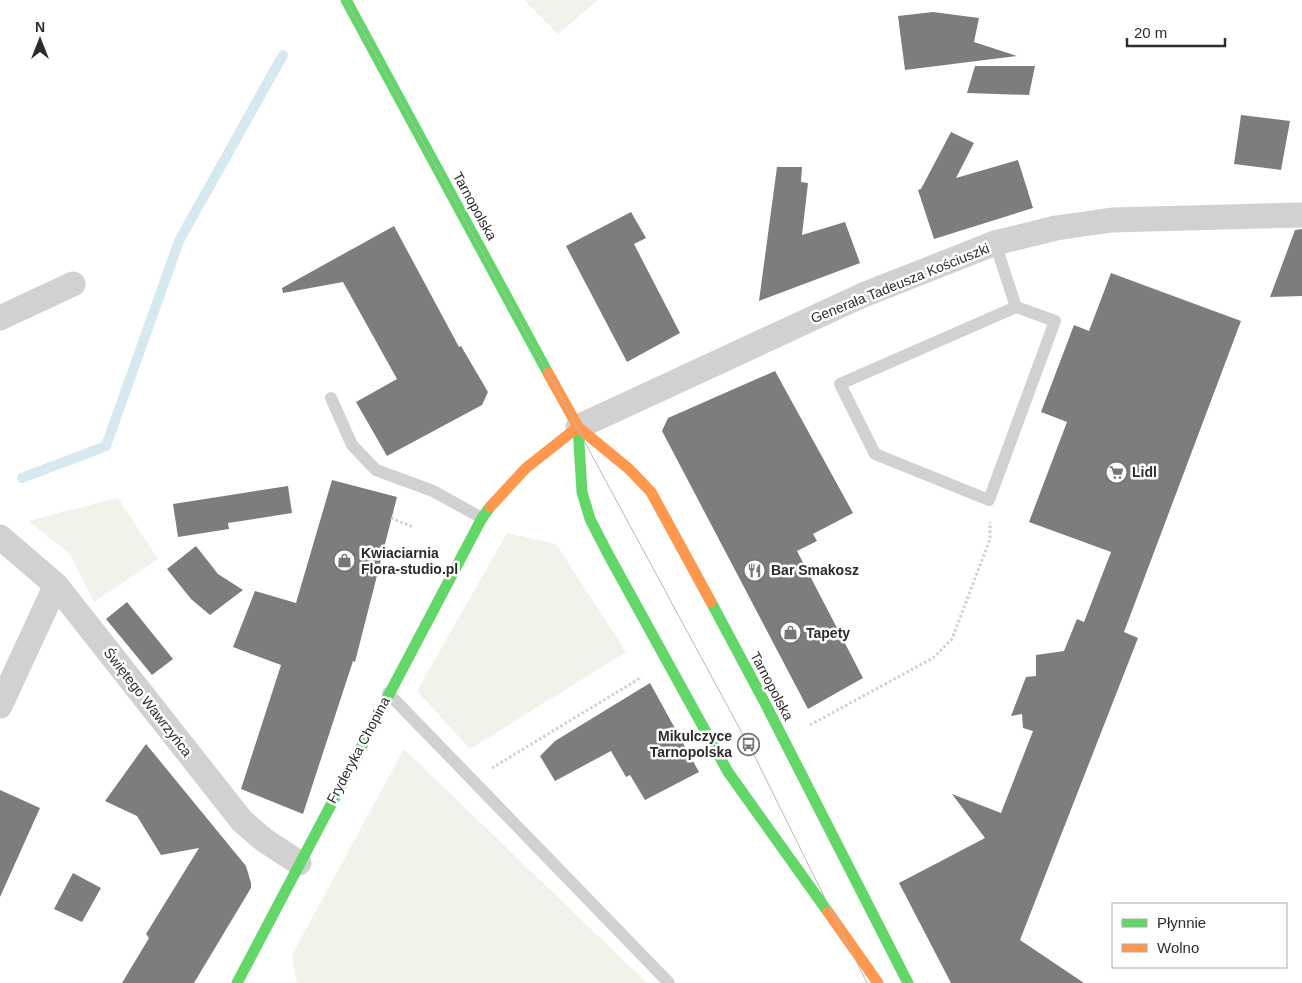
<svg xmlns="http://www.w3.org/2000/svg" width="1302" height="983" font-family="Arial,sans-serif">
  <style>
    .green { fill: #f0f3ea }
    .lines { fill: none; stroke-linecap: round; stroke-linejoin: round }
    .stream { stroke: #d6e9f0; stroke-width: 10 }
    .building { fill: #7d7d7d }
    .path { stroke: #d1d1d1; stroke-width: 3; stroke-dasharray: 2.5 2.5; stroke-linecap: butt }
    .lane { stroke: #d1d1d1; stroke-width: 12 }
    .street { stroke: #d1d1d1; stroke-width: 25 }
    .fast { stroke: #63d668; stroke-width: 11 }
    .slow { stroke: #ff974d; stroke-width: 11 }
    .tram { stroke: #b8b8b8; stroke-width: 1 }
    .labels { text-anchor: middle; stroke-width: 5; stroke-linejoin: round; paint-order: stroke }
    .street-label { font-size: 14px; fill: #2c2c2c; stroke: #fff }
    .poi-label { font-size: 14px; font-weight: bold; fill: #2c2c2c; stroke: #fff; text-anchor: start }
  </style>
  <rect width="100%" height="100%" fill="#fff"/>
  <path class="green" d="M 524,0 L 598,0 L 558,34 Z
    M 118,498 L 158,559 L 94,602 L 69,553 L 28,521 Z
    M 507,533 L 556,544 L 626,652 L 470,749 L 417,691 Z
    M 404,749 L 647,983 L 297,983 L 292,955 Z"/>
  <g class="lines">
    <path class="stream" d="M 22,478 L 106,446 L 179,241 L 283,55"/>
  </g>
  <path class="building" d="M 933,12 L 979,18 L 974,42 L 1017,56 L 905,70 L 898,16 Z
    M 975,66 L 1035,66 L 1029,95 L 967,93 Z
    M 1241,115 L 1290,121 L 1281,170 L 1234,164 Z
    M 951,132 L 974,143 L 956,178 L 1018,160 L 1033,208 L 934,239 L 918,190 L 921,189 Z
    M 777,167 L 802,167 L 801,182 L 808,183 L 802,235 L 845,222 L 860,263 L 759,301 Z
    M 631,212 L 646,238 L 634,244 L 680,333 L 627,362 L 566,246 Z
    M 394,226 L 459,347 L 461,346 L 488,392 L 482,405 L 387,456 L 356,402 L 397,379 L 343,282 L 283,293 L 282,288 Z
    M 1302,229 L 1302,296 L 1270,297 L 1295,230 Z
    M 1111,273 L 1241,321 L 1124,632 L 1138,638 L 1020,940 L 1084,983 L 951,983 L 899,883 L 985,838 L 952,794 L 1001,813 L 1033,731 L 1023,728 L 1022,714 L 1011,716 L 1026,677 L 1036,676 L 1036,655 L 1064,651 L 1077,619 L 1084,622 L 1111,552 L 1029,522 L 1067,422 L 1041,412 L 1074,325 L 1089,331 Z
    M 775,371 L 853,513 L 813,534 L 817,541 L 797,551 L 863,678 L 808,709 L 662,431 L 668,418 Z
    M 332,480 L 397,497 L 355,662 L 353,661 L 303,814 L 241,789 L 281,665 L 233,647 L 255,591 L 296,603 Z
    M 288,486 L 292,513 L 228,523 L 229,529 L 178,537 L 173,504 Z
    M 196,546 L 218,574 L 243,590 L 210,615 L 191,599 L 167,569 Z
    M 127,602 L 173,659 L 152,675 L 106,619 Z
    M 650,683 L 699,772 L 645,800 L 630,775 L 626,777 L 611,751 L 555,781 L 540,756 L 555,741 Z
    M 146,744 L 246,866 L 251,883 L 251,888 L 194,983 L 122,983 L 149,938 L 146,934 L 199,848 L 161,855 L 137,816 L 105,801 Z
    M 0,790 L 40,808 L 0,897 Z
    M 73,873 L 101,888 L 82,922 L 54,909 Z"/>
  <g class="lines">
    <path class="path" d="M 391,518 L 413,527
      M 379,565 L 392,571
      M 810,725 L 933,658 L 952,639 L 990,539 L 990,522
      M 492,768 L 642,677"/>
    <path class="lane" d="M 995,243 L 1016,307 L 1055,321 L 989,500 L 875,454 L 840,384 L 1016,307
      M 331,398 L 352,445 L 376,470 L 433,491 L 482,518
      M 388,693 L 669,983"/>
    <path class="street" d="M 0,318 L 73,284
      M 578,427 L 863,295 L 995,243 L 1056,228 L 1112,220 L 1302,215
      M 0,537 L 56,585 L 242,821 L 264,840 L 299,863
      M 0,706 L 56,585"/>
    <path class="fast" d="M 346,0 L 548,373
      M 578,427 L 582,492 L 590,519 L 608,554 L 728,772 L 828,912
      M 711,602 L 766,705 L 908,983
      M 237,983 L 482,518 L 490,507"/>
    <path class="slow" d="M 548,373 L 578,427 L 629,469 L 651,492 L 711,602
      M 490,507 L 526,468 L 578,427
      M 828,912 L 878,983"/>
    <path class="tram" d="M 346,0 L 755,757 L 867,983"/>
  </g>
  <defs>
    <symbol id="supermarket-ring" viewBox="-11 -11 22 22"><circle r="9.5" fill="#fff" stroke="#767676" stroke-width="1.5"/><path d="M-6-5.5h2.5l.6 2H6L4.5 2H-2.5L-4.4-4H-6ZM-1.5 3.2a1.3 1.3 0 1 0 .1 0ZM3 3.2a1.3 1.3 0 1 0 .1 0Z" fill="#767676"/></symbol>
    <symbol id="shop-ring" viewBox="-11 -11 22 22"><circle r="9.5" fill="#fff" stroke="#767676" stroke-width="1.5"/><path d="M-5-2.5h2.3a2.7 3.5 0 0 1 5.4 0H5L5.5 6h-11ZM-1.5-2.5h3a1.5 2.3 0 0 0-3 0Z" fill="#767676"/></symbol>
    <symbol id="restaurant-ring" viewBox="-11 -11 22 22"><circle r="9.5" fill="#fff" stroke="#767676" stroke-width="1.5"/><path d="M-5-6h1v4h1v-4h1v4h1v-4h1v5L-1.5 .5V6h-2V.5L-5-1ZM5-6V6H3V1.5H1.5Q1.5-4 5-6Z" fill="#767676"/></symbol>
    <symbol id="bus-ring" viewBox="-11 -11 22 22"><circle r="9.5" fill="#fff" stroke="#767676" stroke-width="1.5"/><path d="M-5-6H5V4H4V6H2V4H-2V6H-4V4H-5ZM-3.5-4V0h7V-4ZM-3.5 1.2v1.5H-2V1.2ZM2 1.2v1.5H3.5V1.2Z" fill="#767676"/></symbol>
  </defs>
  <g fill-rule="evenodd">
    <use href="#supermarket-ring" x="1104" y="460" width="25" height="25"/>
    <use href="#shop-ring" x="332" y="548" width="25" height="25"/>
    <use href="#restaurant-ring" x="742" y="558" width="25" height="25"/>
    <use href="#shop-ring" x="778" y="620" width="25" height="25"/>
    <use href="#bus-ring" x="736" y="732" width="25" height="25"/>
  </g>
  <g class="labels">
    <g class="street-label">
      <text transform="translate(475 206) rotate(61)" y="5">Tarnopolska</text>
      <text transform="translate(900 283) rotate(-22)" y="5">Generała Tadeusza Kościuszki</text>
      <text transform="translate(772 686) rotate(62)" y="5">Tarnopolska</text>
      <text transform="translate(148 702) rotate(52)" y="5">Świętego Wawrzyńca</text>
      <text transform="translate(358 750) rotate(-62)" y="5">Fryderyka Chopina</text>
    </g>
    <g class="poi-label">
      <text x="1132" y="477">Lidl</text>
      <text x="361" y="558">Kwiaciarnia<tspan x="361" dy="16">Flora-studio.pl</tspan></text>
      <text x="771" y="575">Bar Smakosz</text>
      <text x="806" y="638">Tapety</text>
      <text x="732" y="741" text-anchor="end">Mikulczyce<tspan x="732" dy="16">Tarnopolska</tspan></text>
    </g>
  </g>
  <rect x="1112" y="903" width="175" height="65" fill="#ffffff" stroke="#ababab"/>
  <rect x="1122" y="919" width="25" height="8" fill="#63d668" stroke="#ababab"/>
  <text x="1157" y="928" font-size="15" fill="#2c2c2c">Płynnie</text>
  <rect x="1122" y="944" width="25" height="8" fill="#ff974d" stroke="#ababab"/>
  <text x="1157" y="953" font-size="15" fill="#2c2c2c">Wolno</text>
  <g transform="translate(40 40)" stroke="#ffffff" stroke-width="4" paint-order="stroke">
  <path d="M0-4L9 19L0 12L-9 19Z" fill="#2c2c2c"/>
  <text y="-8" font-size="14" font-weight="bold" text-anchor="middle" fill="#2c2c2c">N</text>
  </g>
  <path d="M1127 38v8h98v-8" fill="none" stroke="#2c2c2c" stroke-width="2.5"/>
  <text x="1134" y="38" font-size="15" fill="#2c2c2c" stroke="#ffffff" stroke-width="4" paint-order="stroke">20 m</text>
</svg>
